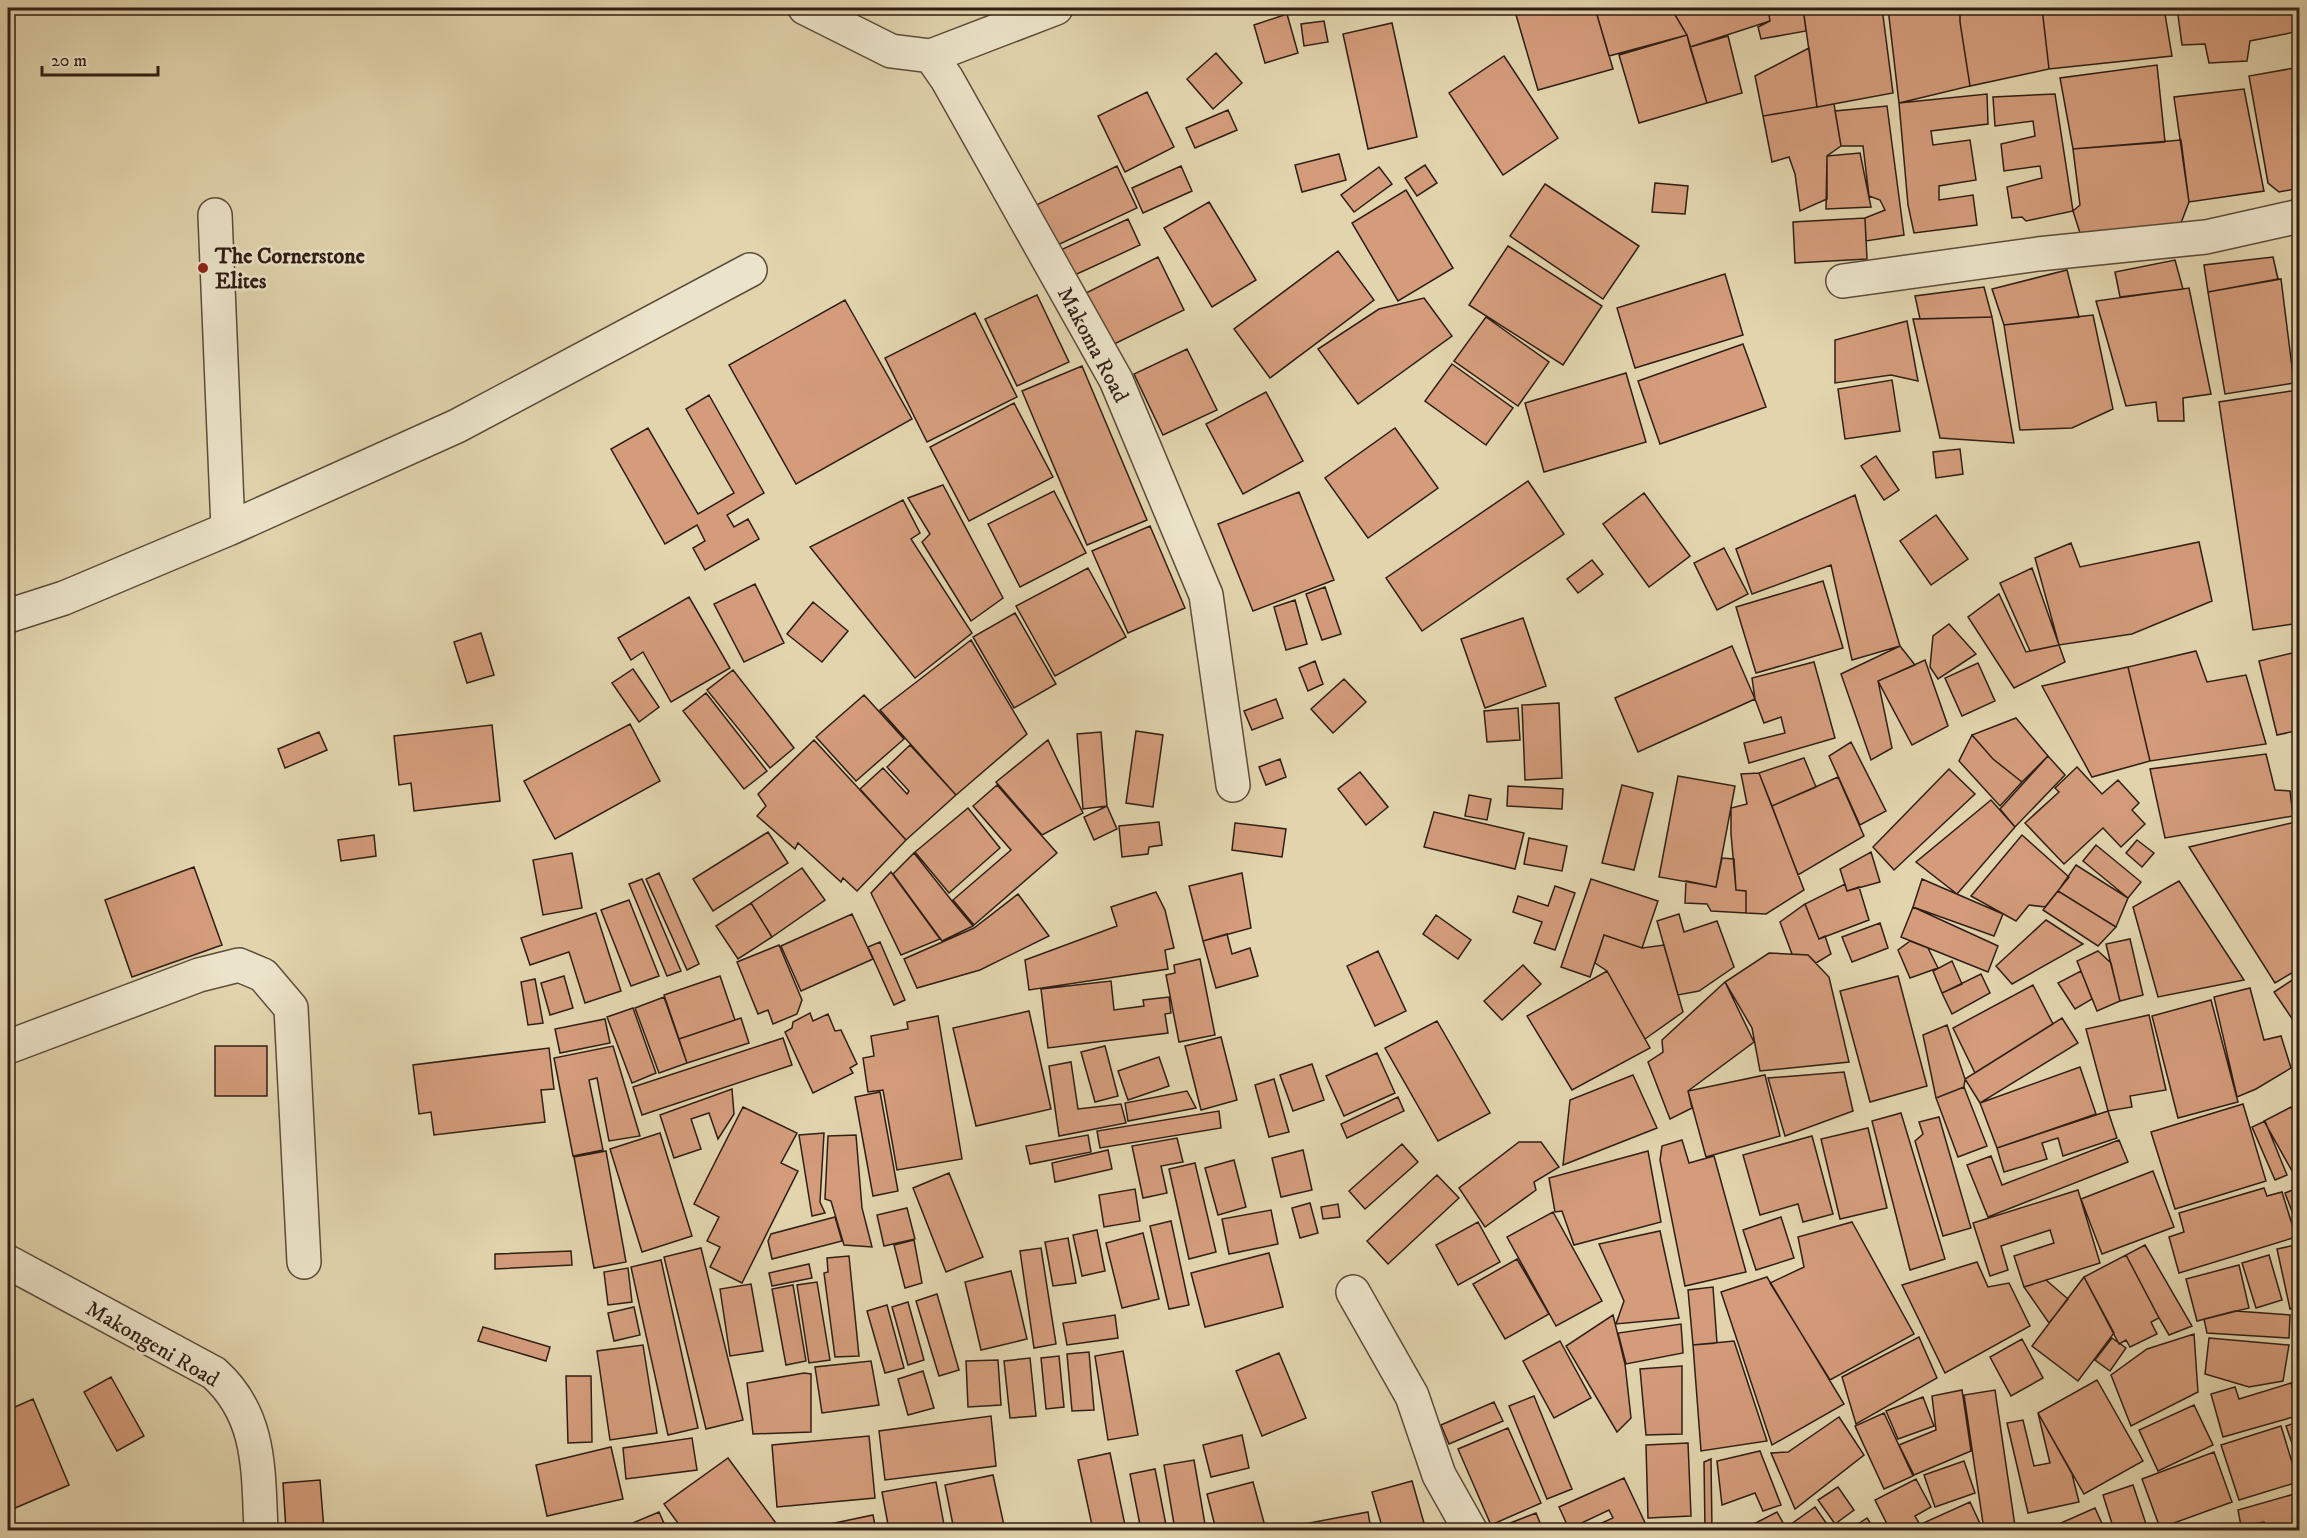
<svg xmlns="http://www.w3.org/2000/svg" width="2307" height="1538" font-family="'IM FELL DW Pica',serif">
  <style>
    .building { fill: #d49c7b; stroke: #301e15; stroke-width: 1.5 }
    .lines { fill: none; stroke-linecap: round; stroke-linejoin: round }
    .minor-casing { stroke: #5c4c3b; stroke-width: 36 }
    .minor { stroke: #ece4ca; stroke-width: 33 }
    .poi-dot { fill: #8f2418; stroke: #ece4ca; stroke-width: 2 }
    .labels { text-anchor: middle; stroke-width: 5; stroke-linejoin: round; paint-order: stroke }
    .poi-label { font-size: 22px; font-weight: bold; fill: #301e15; stroke: #ece4ca; text-anchor: start }
    .street-label { font-size: 22px; fill: #301e15; stroke: #ece4ca }
  </style>
  <rect width="100%" height="100%" fill="#e2d5ae"/>
  <filter id="stains"><feTurbulence type="fractalNoise" baseFrequency=".00333" numOctaves="4"/><feColorMatrix values="0 0 0 0 .2 0 0 0 0 .09 0 0 0 0 .02 0 0 0 .5 -.17"/></filter>
  <radialGradient id="worn" r=".72"><stop offset=".6" stop-color="#630" stop-opacity="0"/><stop offset="1" stop-color="#630" stop-opacity=".3"/></radialGradient>
  <path class="building" d="M 1514,8 L 1595,8 L 1613,69 L 1538,90 Z
    M 1595,8 L 1671,8 L 1687,35 L 1609,56 Z
    M 1671,8 L 1768,8 L 1770,21 L 1690,47 L 1687,35 Z
    M 1768,8 L 1803,8 L 1806,31 L 1761,39 L 1758,27 L 1770,21 Z
    M 1803,8 L 1882,8 L 1893,93 L 1817,107 Z
    M 1888,8 L 1960,8 L 1960,22 L 1970,86 L 1899,103 Z
    M 1960,8 L 2042,8 L 2049,69 L 1970,86 L 1960,22 Z
    M 2042,8 L 2164,8 L 2172,56 L 2049,69 Z
    M 2177,8 L 2300,8 L 2300,31 L 2250,41 L 2247,61 L 2209,63 L 2205,44 L 2182,45 Z
    M 1287,14 L 1298,53 L 1265,63 L 1254,25 Z
    M 1324,21 L 1328,42 L 1304,46 L 1301,24 Z
    M 1392,23 L 1417,137 L 1368,149 L 1343,34 Z
    M 1687,35 L 1707,103 L 1639,123 L 1619,55 Z
    M 1728,36 L 1742,93 L 1707,103 L 1690,47 Z
    M 1809,48 L 1817,107 L 1763,116 L 1755,76 Z
    M 1216,53 L 1242,83 L 1213,109 L 1187,79 Z
    M 1504,56 L 1558,138 L 1503,175 L 1449,93 Z
    M 2157,65 L 2165,142 L 2073,149 L 2060,78 Z
    M 2300,67 L 2300,188 L 2279,192 L 2268,183 L 2249,76 Z
    M 2244,89 L 2264,191 L 2189,202 L 2174,97 Z
    M 1147,92 L 1174,147 L 1125,172 L 1098,116 Z
    M 1987,94 L 1988,124 L 1931,131 L 1933,145 L 1970,140 L 1976,180 L 1939,186 L 1939,200 L 1973,195 L 1977,225 L 1914,233 L 1908,205 L 1899,103 Z
    M 2055,94 L 2073,211 L 2026,221 L 2022,217 L 2012,218 L 2007,187 L 2042,178 L 2040,166 L 2004,171 L 2001,144 L 2035,136 L 2033,121 L 1995,126 L 1993,97 Z
    M 1834,104 L 1841,146 L 1827,156 L 1827,199 L 1800,211 L 1795,174 L 1789,157 L 1772,162 L 1763,116 Z
    M 1887,106 L 1904,235 L 1866,241 L 1865,218 L 1885,210 L 1880,200 L 1869,196 L 1863,146 L 1841,146 L 1835,111 Z
    M 1228,110 L 1237,130 L 1195,148 L 1186,128 Z
    M 2181,140 L 2189,202 L 2181,223 L 2080,233 L 2073,211 L 2080,205 L 2073,149 Z
    M 1860,153 L 1871,207 L 1826,209 L 1827,156 Z
    M 1339,154 L 1346,180 L 1302,192 L 1295,165 Z
    M 1425,165 L 1437,183 L 1417,196 L 1405,178 Z
    M 1117,166 L 1137,208 L 1049,249 L 1030,208 Z
    M 1181,166 L 1192,191 L 1143,213 L 1132,188 Z
    M 1379,167 L 1392,184 L 1354,212 L 1341,195 Z
    M 1655,183 L 1688,186 L 1685,214 L 1652,212 Z
    M 1545,184 L 1639,246 L 1603,299 L 1510,236 Z
    M 1406,190 L 1453,268 L 1398,301 L 1352,223 Z
    M 1209,202 L 1256,280 L 1212,307 L 1164,228 Z
    M 1865,218 L 1867,259 L 1795,263 L 1793,222 Z
    M 1128,219 L 1140,245 L 1066,279 L 1054,253 Z
    M 1508,246 L 1602,306 L 1563,365 L 1469,305 Z
    M 1338,251 L 1374,300 L 1270,378 L 1234,329 Z
    M 2297,255 L 2300,255 L 2300,278 L 2296,278 Z
    M 1158,257 L 1184,310 L 1106,348 L 1080,296 Z
    M 2273,257 L 2278,279 L 2208,292 L 2204,265 Z
    M 2175,260 L 2183,289 L 2120,297 L 2115,272 Z
    M 2067,270 L 2079,317 L 2004,325 L 1992,289 Z
    M 1725,274 L 1743,335 L 1635,368 L 1617,308 Z
    M 2296,278 L 2300,278 L 2300,298 Z
    M 2281,279 L 2294,383 L 2225,394 L 2208,292 Z
    M 1984,287 L 1992,317 L 1920,319 L 1915,296 Z
    M 2189,288 L 2211,394 L 2183,398 L 2184,421 L 2158,421 L 2156,402 L 2126,406 L 2096,301 Z
    M 1037,295 L 1069,362 L 1017,386 L 985,319 Z
    M 1424,298 L 1452,336 L 1358,404 L 1318,349 L 1379,309 Z
    M 845,300 L 912,419 L 796,484 L 729,365 Z
    M 975,313 L 1017,397 L 927,442 L 885,358 Z
    M 2093,315 L 2113,409 L 2072,428 L 2020,430 L 2004,325 Z
    M 1486,317 L 1549,362 L 1518,406 L 1454,361 Z
    M 1992,317 L 2014,443 L 1940,438 L 1913,319 Z
    M 1907,321 L 1918,381 L 1891,375 L 1835,383 L 1835,340 Z
    M 1743,344 L 1766,407 L 1660,444 L 1638,381 Z
    M 1187,349 L 1217,410 L 1163,435 L 1134,374 Z
    M 1452,364 L 1513,408 L 1486,445 L 1425,401 Z
    M 1082,366 L 1147,520 L 1087,545 L 1022,391 Z
    M 1626,373 L 1646,442 L 1544,472 L 1525,403 Z
    M 1892,380 L 1900,431 L 1845,439 L 1838,389 Z
    M 2298,390 L 2300,623 L 2253,630 L 2219,402 Z
    M 1266,392 L 1303,461 L 1243,494 L 1206,424 Z
    M 709,395 L 764,493 L 727,515 L 734,527 L 748,519 L 759,539 L 705,570 L 693,548 L 705,541 L 697,525 L 665,544 L 611,449 L 648,428 L 698,514 L 734,493 L 686,409 Z
    M 1014,403 L 1053,477 L 969,521 L 930,447 Z
    M 1395,428 L 1438,488 L 1368,538 L 1325,478 Z
    M 1960,449 L 1963,474 L 1936,478 L 1933,452 Z
    M 1876,456 L 1899,490 L 1884,500 L 1861,466 Z
    M 1528,481 L 1564,534 L 1422,631 L 1386,578 Z
    M 943,485 L 1003,598 L 971,621 L 922,542 L 930,534 L 908,498 Z
    M 1054,491 L 1086,553 L 1020,587 L 988,524 Z
    M 1299,492 L 1334,580 L 1253,611 L 1218,524 Z
    M 1644,493 L 1690,556 L 1649,587 L 1603,524 Z
    M 1855,495 L 1900,646 L 1852,660 L 1831,565 L 1752,594 L 1736,549 Z
    M 903,500 L 920,533 L 911,539 L 972,633 L 915,678 L 810,547 Z
    M 1936,515 L 1968,559 L 1931,585 L 1900,541 Z
    M 1150,526 L 1185,608 L 1128,633 L 1092,551 Z
    M 2199,542 L 2212,601 L 2132,634 L 2059,645 L 2035,558 L 2071,543 L 2080,567 Z
    M 1724,548 L 1748,594 L 1717,610 L 1694,563 Z
    M 1592,560 L 1603,574 L 1578,593 L 1567,579 Z
    M 1088,568 L 1126,637 L 1055,676 L 1016,606 Z
    M 2032,568 L 2059,645 L 2030,651 L 2000,583 Z
    M 1823,581 L 1843,648 L 1756,673 L 1736,607 Z
    M 755,584 L 784,643 L 744,662 L 714,604 Z
    M 1325,587 L 1341,634 L 1322,640 L 1306,594 Z
    M 1999,594 L 2026,652 L 2059,645 L 2065,662 L 2014,688 L 1968,617 Z
    M 689,597 L 730,668 L 671,702 L 643,652 L 631,660 L 618,638 Z
    M 1295,600 L 1307,644 L 1286,650 L 1274,607 Z
    M 813,602 L 848,631 L 822,662 L 787,634 Z
    M 1015,613 L 1056,684 L 1014,708 L 973,637 Z
    M 1523,618 L 1546,686 L 1485,708 L 1461,639 Z
    M 1949,624 L 1976,654 L 1938,679 L 1930,667 L 1933,636 Z
    M 481,633 L 494,675 L 467,683 L 454,642 Z
    M 971,640 L 1027,734 L 956,795 L 880,710 Z
    M 1732,646 L 1755,699 L 1638,752 L 1615,698 Z
    M 1900,646 L 1915,665 L 1878,681 L 1892,748 L 1871,760 L 1841,674 Z
    M 2196,651 L 2207,682 L 2246,675 L 2266,744 L 2150,761 L 2128,667 Z
    M 2300,651 L 2300,730 L 2277,735 L 2259,661 Z
    M 1925,660 L 1948,726 L 1912,745 L 1878,681 Z
    M 1315,661 L 1323,684 L 1308,691 L 1299,668 Z
    M 1814,662 L 1835,738 L 1749,763 L 1744,743 L 1785,733 L 1781,717 L 1764,723 L 1755,699 L 1752,678 Z
    M 1978,663 L 1995,701 L 1962,716 L 1945,678 Z
    M 2128,667 L 2150,761 L 2092,777 L 2042,686 Z
    M 633,669 L 659,707 L 639,722 L 612,683 Z
    M 733,670 L 794,748 L 770,768 L 707,690 Z
    M 1344,679 L 1366,702 L 1333,733 L 1311,709 Z
    M 706,693 L 767,771 L 744,789 L 683,711 Z
    M 864,695 L 904,739 L 856,781 L 816,737 Z
    M 1276,699 L 1283,718 L 1252,730 L 1244,711 Z
    M 1559,703 L 1562,778 L 1525,780 L 1522,705 Z
    M 1518,708 L 1520,740 L 1487,742 L 1484,711 Z
    M 2016,718 L 2048,756 L 2022,782 L 1993,759 L 1972,735 Z
    M 630,724 L 660,781 L 555,839 L 524,781 Z
    M 492,725 L 500,801 L 414,811 L 411,783 L 399,785 L 394,736 Z
    M 1136,731 L 1163,735 L 1153,807 L 1126,803 Z
    M 319,732 L 327,750 L 285,768 L 278,749 Z
    M 1101,732 L 1107,806 L 1083,809 L 1077,734 Z
    M 1972,735 L 1993,759 L 2022,782 L 2000,806 L 1959,761 Z
    M 814,740 L 906,840 L 857,891 L 843,878 L 841,882 L 798,843 L 795,849 L 757,816 L 766,806 L 758,794 Z
    M 1048,740 L 1083,813 L 1042,835 L 996,782 Z
    M 1851,742 L 1886,811 L 1860,825 L 1829,756 Z
    M 910,745 L 956,795 L 906,840 L 860,789 L 883,768 L 907,794 L 909,791 L 887,767 Z
    M 2266,754 L 2275,790 L 2290,791 L 2293,816 L 2165,838 L 2150,769 Z
    M 2048,756 L 2065,775 L 2015,827 L 2000,809 Z
    M 1804,758 L 1816,787 L 1772,806 L 1759,773 Z
    M 1280,759 L 1286,777 L 1266,785 L 1259,767 Z
    M 2077,767 L 2102,794 L 2118,780 L 2139,803 L 2132,810 L 2145,824 L 2121,847 L 2103,828 L 2064,864 L 2025,823 L 2059,792 L 2055,788 Z
    M 1949,769 L 1975,794 L 1894,870 L 1873,847 Z
    M 1360,772 L 1388,807 L 1366,825 L 1338,789 Z
    M 1759,773 L 1804,890 L 1766,914 L 1746,913 L 1746,891 L 1736,890 L 1731,834 L 1731,808 L 1747,804 L 1741,774 Z
    M 1678,776 L 1735,786 L 1716,887 L 1659,877 Z
    M 1838,777 L 1864,836 L 1798,875 L 1772,806 Z
    M 997,785 L 1057,853 L 974,925 L 953,900 L 1011,850 L 973,806 Z
    M 1622,785 L 1653,793 L 1634,870 L 1602,863 Z
    M 1508,786 L 1563,789 L 1562,809 L 1507,806 Z
    M 1469,795 L 1491,799 L 1487,820 L 1465,816 Z
    M 1991,800 L 2015,827 L 1957,894 L 1916,862 Z
    M 1107,806 L 1117,829 L 1094,840 L 1084,817 Z
    M 968,808 L 1000,848 L 949,893 L 915,852 Z
    M 1434,812 L 1524,833 L 1515,869 L 1424,847 Z
    M 2300,821 L 2300,968 L 2275,983 L 2189,847 Z
    M 1159,822 L 1162,845 L 1149,847 L 1148,854 L 1122,857 L 1119,826 Z
    M 1235,823 L 1286,829 L 1282,857 L 1232,850 Z
    M 768,832 L 788,863 L 713,911 L 693,879 Z
    M 374,835 L 376,856 L 341,861 L 338,840 Z
    M 2022,835 L 2069,877 L 2045,907 L 2029,905 L 2016,921 L 1971,896 Z
    M 1529,838 L 1567,846 L 1562,871 L 1524,864 Z
    M 2137,840 L 2154,853 L 2142,867 L 2126,853 Z
    M 2096,845 L 2141,882 L 2128,898 L 2083,861 Z
    M 1871,852 L 1880,882 L 1847,891 L 1840,869 Z
    M 572,853 L 582,908 L 543,915 L 533,860 Z
    M 914,853 L 952,901 L 973,926 L 942,941 L 893,874 Z
    M 1722,858 L 1734,859 L 1736,890 L 1746,891 L 1746,913 L 1711,911 L 1707,904 L 1685,903 L 1686,881 L 1716,887 Z
    M 2076,865 L 2128,898 L 2116,927 L 2058,891 Z
    M 194,867 L 222,945 L 132,977 L 105,900 Z
    M 802,868 L 825,900 L 772,937 L 751,903 Z
    M 891,872 L 940,939 L 901,955 L 871,893 Z
    M 659,873 L 699,964 L 687,970 L 646,879 Z
    M 1242,873 L 1251,928 L 1203,941 L 1189,886 Z
    M 642,879 L 681,971 L 667,976 L 629,884 Z
    M 1591,879 L 1658,901 L 1642,948 L 1604,935 L 1590,977 L 1561,967 Z
    M 1922,879 L 2003,914 L 1994,936 L 1913,907 Z
    M 2179,881 L 2244,980 L 2158,997 L 2133,907 Z
    M 1845,884 L 1847,891 L 1859,887 L 1869,920 L 1819,939 L 1805,904 Z
    M 1555,886 L 1575,893 L 1555,950 L 1534,943 L 1542,922 L 1513,912 L 1518,896 L 1548,906 Z
    M 2058,891 L 2116,927 L 2098,946 L 2043,910 Z
    M 1156,892 L 1165,910 L 1174,948 L 1165,950 L 1168,969 L 1029,990 L 1025,960 L 1117,926 L 1111,907 Z
    M 1018,894 L 1049,936 L 980,970 L 917,988 L 904,959 L 974,928 Z
    M 629,900 L 659,976 L 631,986 L 601,910 Z
    M 751,903 L 772,937 L 738,959 L 716,926 Z
    M 1805,904 L 1819,939 L 1825,936 L 1831,954 L 1816,963 L 1808,955 L 1792,954 L 1780,922 Z
    M 1913,907 L 1998,946 L 1988,972 L 1901,937 Z
    M 596,913 L 621,991 L 585,1003 L 569,952 L 530,965 L 521,938 Z
    M 852,914 L 873,959 L 801,991 L 781,946 Z
    M 1679,914 L 1684,932 L 1717,921 L 1734,967 L 1699,991 L 1678,995 L 1657,921 Z
    M 1436,915 L 1471,940 L 1458,959 L 1423,934 Z
    M 2046,920 L 2083,944 L 2012,984 L 1996,966 Z
    M 1880,923 L 1888,948 L 1852,962 L 1842,937 Z
    M 1227,934 L 1232,954 L 1250,948 L 1258,976 L 1216,988 L 1203,941 Z
    M 1604,935 L 1642,948 L 1664,945 L 1683,1012 L 1645,1039 L 1607,971 L 1595,963 Z
    M 2130,939 L 2143,995 L 2120,1001 L 2106,944 Z
    M 1910,941 L 1928,948 L 1938,968 L 1910,978 L 1898,950 Z
    M 880,942 L 905,1000 L 894,1005 L 868,947 Z
    M 779,945 L 802,1000 L 797,1014 L 773,1024 L 768,1010 L 758,1014 L 737,962 Z
    M 1378,951 L 1406,1011 L 1375,1026 L 1347,966 Z
    M 2098,951 L 2111,963 L 2120,1001 L 2097,1011 L 2077,961 Z
    M 1769,953 L 1808,955 L 1829,977 L 1849,1062 L 1760,1071 L 1752,1028 L 1725,982 Z
    M 1200,959 L 1215,1035 L 1179,1042 L 1166,975 L 1175,973 L 1174,965 Z
    M 1952,961 L 1962,984 L 1942,993 L 1933,971 Z
    M 1523,965 L 1541,984 L 1502,1020 L 1484,1001 Z
    M 1607,971 L 1650,1048 L 1572,1090 L 1527,1016 Z
    M 2081,971 L 2092,999 L 2075,1009 L 2058,983 Z
    M 1981,974 L 1990,993 L 1952,1014 L 1942,993 Z
    M 2300,975 L 2300,1024 L 2297,1026 L 2274,992 Z
    M 564,976 L 573,1008 L 550,1015 L 541,983 Z
    M 720,976 L 735,1020 L 679,1039 L 664,995 Z
    M 1898,976 L 1927,1086 L 1870,1102 L 1840,991 Z
    M 535,979 L 543,1023 L 528,1025 L 521,982 Z
    M 1111,981 L 1114,1010 L 1144,1006 L 1143,1000 L 1169,997 L 1171,1013 L 1165,1014 L 1168,1033 L 1048,1048 L 1041,989 Z
    M 1725,982 L 1754,1042 L 1688,1091 L 1692,1108 L 1670,1119 L 1648,1062 L 1663,1052 L 1662,1040 Z
    M 2033,985 L 2053,1024 L 1975,1073 L 1953,1028 Z
    M 2250,988 L 2264,1040 L 2281,1036 L 2291,1068 L 2256,1089 L 2237,1097 L 2214,997 Z
    M 664,997 L 687,1063 L 659,1073 L 635,1008 Z
    M 2211,1000 L 2238,1102 L 2178,1118 L 2152,1016 Z
    M 633,1008 L 656,1073 L 632,1083 L 607,1017 Z
    M 1029,1011 L 1051,1109 L 976,1126 L 953,1028 Z
    M 810,1013 L 813,1021 L 828,1014 L 835,1031 L 841,1030 L 857,1064 L 850,1068 L 853,1073 L 813,1093 L 785,1032 L 792,1028 L 793,1022 Z
    M 2149,1015 L 2166,1090 L 2130,1096 L 2132,1107 L 2108,1111 L 2086,1029 Z
    M 938,1016 L 962,1159 L 897,1170 L 883,1090 L 868,1092 L 863,1058 L 874,1056 L 871,1036 L 908,1029 L 907,1022 Z
    M 741,1018 L 749,1043 L 687,1063 L 679,1039 Z
    M 2062,1018 L 2078,1043 L 1980,1103 L 1965,1079 Z
    M 605,1019 L 610,1043 L 560,1053 L 555,1029 Z
    M 1437,1021 L 1490,1113 L 1438,1141 L 1385,1048 Z
    M 1947,1025 L 1965,1079 L 1964,1087 L 1936,1098 L 1923,1035 Z
    M 1221,1037 L 1237,1100 L 1201,1110 L 1185,1046 Z
    M 783,1038 L 792,1065 L 642,1115 L 633,1087 Z
    M 215,1046 L 267,1046 L 267,1096 L 215,1096 Z
    M 613,1046 L 640,1136 L 609,1141 L 597,1078 L 589,1080 L 603,1150 L 573,1156 L 554,1058 Z
    M 1105,1046 L 1118,1096 L 1095,1102 L 1081,1052 Z
    M 549,1048 L 554,1089 L 541,1090 L 545,1122 L 434,1135 L 431,1112 L 419,1114 L 413,1065 Z
    M 1377,1053 L 1395,1093 L 1344,1116 L 1326,1076 Z
    M 1159,1057 L 1169,1086 L 1128,1100 L 1118,1071 Z
    M 1071,1062 L 1078,1109 L 1121,1104 L 1126,1123 L 1059,1136 L 1049,1066 Z
    M 1312,1064 L 1324,1100 L 1293,1111 L 1280,1075 Z
    M 2080,1067 L 2096,1114 L 1997,1148 L 1980,1103 Z
    M 1844,1072 L 1853,1111 L 1785,1136 L 1768,1078 Z
    M 1633,1075 L 1657,1128 L 1563,1165 L 1570,1100 Z
    M 1765,1075 L 1780,1136 L 1706,1157 L 1688,1091 Z
    M 1274,1079 L 1289,1132 L 1269,1137 L 1255,1085 Z
    M 1964,1087 L 1987,1146 L 1958,1157 L 1936,1098 Z
    M 732,1089 L 734,1114 L 718,1139 L 709,1113 L 691,1119 L 701,1149 L 674,1158 L 660,1115 Z
    M 1187,1091 L 1196,1108 L 1128,1121 L 1125,1103 Z
    M 880,1092 L 898,1191 L 873,1196 L 855,1097 Z
    M 1398,1097 L 1404,1111 L 1347,1138 L 1341,1124 Z
    M 2243,1104 L 2266,1181 L 2175,1209 L 2151,1132 Z
    M 743,1107 L 797,1133 L 781,1163 L 798,1171 L 742,1283 L 710,1267 L 720,1247 L 707,1241 L 719,1217 L 694,1204 Z
    M 2291,1107 L 2300,1122 L 2300,1178 L 2297,1180 L 2264,1121 Z
    M 1219,1111 L 1221,1128 L 1100,1148 L 1097,1131 Z
    M 2108,1111 L 2117,1138 L 2063,1156 L 2058,1138 L 2042,1143 L 2047,1159 L 2004,1172 L 1997,1148 Z
    M 1901,1113 L 1945,1259 L 1910,1270 L 1872,1121 Z
    M 1939,1117 L 1971,1228 L 1943,1236 L 1915,1141 L 1923,1134 L 1919,1122 Z
    M 2265,1121 L 2287,1175 L 2275,1180 L 2252,1127 Z
    M 1868,1128 L 1887,1208 L 1840,1219 L 1821,1139 Z
    M 660,1133 L 692,1236 L 642,1252 L 610,1149 Z
    M 824,1133 L 820,1202 L 825,1213 L 812,1216 L 799,1135 Z
    M 856,1135 L 862,1208 L 872,1247 L 844,1245 L 831,1201 L 825,1199 L 828,1136 Z
    M 1088,1135 L 1091,1152 L 1030,1164 L 1026,1146 Z
    M 1812,1136 L 1833,1214 L 1803,1222 L 1798,1204 L 1760,1215 L 1743,1155 Z
    M 1177,1138 L 1183,1162 L 1161,1166 L 1167,1193 L 1143,1198 L 1132,1146 Z
    M 1682,1140 L 1689,1163 L 1714,1156 L 1746,1272 L 1685,1286 L 1660,1160 L 1662,1146 Z
    M 2119,1140 L 2128,1162 L 1988,1217 L 1967,1165 L 1991,1156 L 2002,1185 Z
    M 1519,1142 L 1541,1142 L 1559,1167 L 1534,1182 L 1536,1190 L 1485,1227 L 1459,1188 Z
    M 1402,1144 L 1418,1162 L 1365,1209 L 1349,1191 Z
    M 1108,1150 L 1112,1169 L 1055,1182 L 1052,1163 Z
    M 1303,1150 L 1312,1190 L 1281,1197 L 1272,1158 Z
    M 606,1151 L 626,1262 L 594,1268 L 574,1157 Z
    M 1648,1151 L 1661,1222 L 1574,1245 L 1562,1211 L 1555,1212 L 1549,1178 Z
    M 1234,1160 L 1246,1207 L 1218,1215 L 1205,1168 Z
    M 1195,1163 L 1216,1252 L 1189,1259 L 1169,1169 Z
    M 2153,1171 L 2174,1227 L 2102,1254 L 2081,1199 Z
    M 949,1173 L 983,1257 L 946,1272 L 913,1188 Z
    M 1437,1175 L 1459,1198 L 1388,1264 L 1367,1241 Z
    M 2300,1187 L 2300,1233 L 2285,1193 Z
    M 2264,1188 L 2267,1196 L 2282,1192 L 2296,1237 L 2179,1273 L 2169,1237 L 2184,1232 L 2179,1213 Z
    M 1135,1189 L 1140,1221 L 1104,1227 L 1099,1195 Z
    M 2078,1190 L 2100,1263 L 2024,1287 L 2014,1256 L 2054,1243 L 2050,1230 L 2001,1246 L 2008,1270 L 1990,1276 L 1973,1223 Z
    M 1310,1203 L 1318,1233 L 1300,1238 L 1292,1208 Z
    M 1338,1204 L 1340,1217 L 1323,1219 L 1321,1207 Z
    M 907,1208 L 915,1239 L 884,1246 L 877,1215 Z
    M 1271,1210 L 1278,1244 L 1229,1254 L 1222,1219 Z
    M 1553,1212 L 1602,1301 L 1556,1326 L 1507,1237 Z
    M 835,1217 L 842,1241 L 772,1259 L 768,1241 L 771,1234 Z
    M 1781,1217 L 1794,1258 L 1756,1270 L 1743,1230 Z
    M 1171,1221 L 1189,1305 L 1169,1309 L 1150,1226 Z
    M 1478,1222 L 1500,1262 L 1458,1285 L 1436,1245 Z
    M 1852,1222 L 1914,1334 L 1830,1380 L 1770,1283 L 1804,1267 L 1798,1237 Z
    M 1097,1230 L 1105,1271 L 1082,1276 L 1073,1235 Z
    M 1660,1231 L 1679,1318 L 1616,1324 L 1624,1301 L 1599,1244 Z
    M 1143,1233 L 1159,1299 L 1122,1308 L 1106,1243 Z
    M 1068,1238 L 1076,1283 L 1053,1286 L 1045,1242 Z
    M 914,1240 L 922,1283 L 905,1288 L 894,1245 Z
    M 2300,1244 L 2300,1306 L 2290,1309 L 2277,1249 Z
    M 2145,1245 L 2192,1326 L 2169,1335 L 2159,1318 L 2126,1255 Z
    M 701,1248 L 743,1420 L 706,1429 L 664,1257 Z
    M 1041,1248 L 1056,1344 L 1034,1348 L 1020,1251 Z
    M 571,1251 L 572,1265 L 495,1269 L 495,1254 Z
    M 1269,1253 L 1283,1307 L 1205,1327 L 1191,1273 Z
    M 2126,1255 L 2159,1318 L 2151,1322 L 2157,1334 L 2130,1347 L 2126,1340 L 2119,1344 L 2084,1277 Z
    M 2269,1255 L 2282,1300 L 2256,1308 L 2242,1263 Z
    M 849,1256 L 859,1356 L 835,1357 L 824,1273 L 828,1272 L 827,1258 Z
    M 1517,1259 L 1549,1314 L 1505,1339 L 1473,1284 Z
    M 661,1260 L 698,1428 L 668,1435 L 631,1267 Z
    M 1977,1262 L 1988,1287 L 2009,1283 L 2030,1326 L 1945,1373 L 1902,1285 Z
    M 809,1264 L 812,1278 L 772,1286 L 769,1273 Z
    M 2239,1265 L 2249,1308 L 2197,1321 L 2186,1279 Z
    M 628,1268 L 632,1302 L 608,1305 L 604,1272 Z
    M 1011,1271 L 1027,1339 L 981,1350 L 965,1282 Z
    M 1767,1277 L 1844,1404 L 1772,1445 L 1721,1292 Z
    M 2084,1277 L 2114,1333 L 2078,1381 L 2032,1346 Z
    M 2046,1280 L 2068,1299 L 2049,1323 L 2024,1287 Z
    M 817,1282 L 830,1360 L 809,1363 L 797,1285 Z
    M 751,1284 L 763,1351 L 730,1356 L 720,1289 Z
    M 793,1285 L 806,1361 L 786,1365 L 772,1289 Z
    M 1713,1287 L 1717,1343 L 1693,1345 L 1688,1290 Z
    M 937,1294 L 959,1370 L 939,1376 L 916,1301 Z
    M 908,1302 L 924,1360 L 908,1365 L 892,1307 Z
    M 887,1305 L 904,1368 L 885,1373 L 867,1311 Z
    M 634,1307 L 640,1335 L 614,1341 L 608,1313 Z
    M 2235,1311 L 2290,1315 L 2289,1338 L 2207,1333 L 2204,1319 Z
    M 1115,1315 L 1118,1338 L 1067,1345 L 1063,1323 Z
    M 1613,1315 L 1625,1364 L 1631,1418 L 1617,1432 L 1566,1346 Z
    M 1681,1324 L 1683,1353 L 1626,1364 L 1618,1333 Z
    M 483,1327 L 550,1347 L 546,1361 L 478,1341 Z
    M 2194,1334 L 2198,1392 L 2131,1426 L 2111,1375 L 2147,1349 Z
    M 1919,1337 L 1937,1378 L 1856,1424 L 1842,1377 Z
    M 2112,1338 L 2126,1348 L 2110,1371 L 2095,1360 Z
    M 2209,1338 L 2289,1345 L 2283,1381 L 2249,1387 L 2205,1374 Z
    M 2022,1339 L 2043,1378 L 2011,1396 L 1990,1357 Z
    M 1560,1341 L 1591,1398 L 1554,1418 L 1523,1361 Z
    M 1734,1341 L 1767,1441 L 1701,1451 L 1693,1345 Z
    M 643,1345 L 657,1433 L 610,1440 L 597,1351 Z
    M 1123,1351 L 1138,1435 L 1108,1440 L 1095,1356 Z
    M 1089,1352 L 1094,1410 L 1072,1411 L 1067,1354 Z
    M 1279,1353 L 1306,1418 L 1262,1436 L 1236,1371 Z
    M 1059,1356 L 1064,1407 L 1046,1409 L 1041,1358 Z
    M 1030,1358 L 1036,1416 L 1010,1418 L 1004,1361 Z
    M 998,1360 L 1001,1405 L 968,1407 L 966,1361 Z
    M 871,1361 L 879,1405 L 822,1413 L 815,1367 Z
    M 1682,1366 L 1682,1434 L 1646,1435 L 1640,1369 Z
    M 923,1371 L 934,1408 L 908,1415 L 898,1379 Z
    M 804,1373 L 811,1374 L 811,1432 L 753,1434 L 747,1383 Z
    M 566,1376 L 591,1376 L 592,1442 L 568,1443 Z
    M 111,1377 L 144,1436 L 117,1451 L 84,1392 Z
    M 2097,1380 L 2143,1461 L 2084,1494 L 2038,1413 Z
    M 2291,1383 L 2300,1415 L 2223,1437 L 2211,1394 L 2235,1387 L 2239,1399 Z
    M 1962,1390 L 1971,1451 L 1914,1475 L 1899,1445 L 1936,1430 L 1932,1396 Z
    M 1995,1390 L 2015,1526 L 1984,1530 L 1964,1395 Z
    M 1534,1396 L 1572,1489 L 1547,1499 L 1509,1406 Z
    M 1923,1397 L 1934,1426 L 1898,1439 L 1886,1411 Z
    M 33,1399 L 69,1485 L 8,1511 L 8,1441 L 11,1439 L 8,1430 L 8,1410 Z
    M 1494,1402 L 1503,1421 L 1449,1444 L 1441,1425 Z
    M 2194,1405 L 2213,1445 L 2158,1471 L 2139,1430 Z
    M 1884,1413 L 1913,1476 L 1884,1489 L 1855,1426 Z
    M 2038,1413 L 2072,1474 L 2079,1502 L 2028,1513 L 2007,1423 L 2023,1420 L 2034,1466 L 2050,1463 Z
    M 991,1416 L 996,1466 L 885,1480 L 879,1431 Z
    M 1839,1417 L 1864,1455 L 1795,1509 L 1771,1453 L 1788,1452 Z
    M 2300,1421 L 2300,1447 L 2294,1449 L 2286,1426 Z
    M 2281,1426 L 2298,1482 L 2239,1500 L 2221,1445 Z
    M 1508,1428 L 1541,1503 L 1491,1525 L 1458,1449 Z
    M 1242,1435 L 1249,1468 L 1211,1477 L 1203,1445 Z
    M 869,1436 L 875,1498 L 777,1507 L 772,1445 Z
    M 692,1438 L 697,1470 L 626,1479 L 623,1448 Z
    M 1688,1443 L 1691,1516 L 1648,1518 L 1646,1445 Z
    M 611,1447 L 623,1499 L 547,1516 L 536,1465 Z
    M 1760,1451 L 1781,1505 L 1763,1511 L 1755,1493 L 1722,1505 L 1717,1461 Z
    M 2214,1452 L 2232,1502 L 2160,1528 L 2142,1479 Z
    M 1110,1453 L 1126,1530 L 1093,1530 L 1078,1460 Z
    M 728,1458 L 781,1530 L 683,1530 L 664,1504 Z
    M 1711,1459 L 1712,1530 L 1705,1530 L 1704,1462 Z
    M 1194,1460 L 1206,1530 L 1175,1530 L 1164,1465 Z
    M 1964,1461 L 1975,1493 L 1935,1507 L 1924,1475 Z
    M 1155,1469 L 1167,1530 L 1141,1530 L 1130,1474 Z
    M 993,1475 L 1005,1530 L 954,1530 L 945,1485 Z
    M 1624,1478 L 1647,1527 L 1639,1530 L 1586,1530 L 1613,1518 L 1609,1510 L 1569,1529 L 1559,1507 Z
    M 1916,1479 L 1931,1507 L 1915,1516 L 1923,1530 L 1890,1530 L 1875,1500 Z
    M 320,1480 L 324,1530 L 286,1530 L 283,1483 Z
    M 1412,1481 L 1426,1530 L 1383,1530 L 1372,1492 Z
    M 936,1482 L 945,1530 L 889,1530 L 882,1492 Z
    M 1253,1482 L 1266,1530 L 1216,1530 L 1207,1494 Z
    M 2133,1485 L 2148,1530 L 2114,1530 L 2103,1495 Z
    M 1838,1487 L 1854,1510 L 1835,1524 L 1818,1500 Z
    M 2298,1493 L 2300,1530 L 2266,1530 L 2264,1522 L 2241,1526 L 2238,1510 Z
    M 1970,1502 L 1983,1530 L 1924,1530 L 1921,1524 Z
    M 1815,1507 L 1831,1530 L 1790,1530 L 1787,1527 Z
    M 2095,1508 L 2105,1530 L 2045,1530 Z
    M 659,1512 L 667,1530 L 616,1530 Z
    M 1368,1512 L 1371,1530 L 1294,1530 L 1293,1526 Z
    M 1777,1512 L 1787,1530 L 1742,1530 Z
    M 1536,1513 L 1543,1530 L 1492,1530 Z
    M 873,1515 L 876,1530 L 811,1530 L 811,1528 Z
    M 1867,1518 L 1875,1530 L 1849,1530 Z
    M 1082,1524 L 1083,1530 L 1048,1530 Z"/>
  <g class="lines">
    <defs>
      <path id="minor" d="M 805,8 L 891,51 L 931,56 L 947,79 L 1116,380 L 1206,595 L 1233,785
        M 931,56 L 1056,8
        M 215,215 L 228,529
        M 1843,281 L 2038,254 L 2206,237 L 2300,216
        M 8,616 L 64,598 L 228,529 L 457,426 L 750,270
        M 8,1047 L 199,975 L 239,965 L 263,975 L 291,1008 L 304,1262
        M 8,1262 L 214,1373 C 262,1416 258,1472 261,1530
        M 1353,1292 L 1412,1396 L 1439,1475 L 1470,1530"/>
    </defs>
    <use href="#minor" class="minor-casing"/>
    <use href="#minor" class="minor"/>
  </g>
  <circle class="poi-dot" cx="203" cy="268" r="6"/>
  <g class="labels">
    <g class="poi-label">
      <text x="215" y="263">The Cornerstone<tspan x="215" dy="25">Elites</tspan></text>
    </g>
    <g class="street-label">
      <text transform="translate(1094 344) rotate(62)" y="8">Makoma Road</text>
      <text transform="translate(153 1343) rotate(30)" y="8">Makongeni Road</text>
    </g>
  </g>
  <rect width="2307" height="1538" fill="none" stroke="#e2d5ae" stroke-width="30"/>
  <rect x="9" y="9" width="2289" height="1520" fill="none" stroke="#301e15" stroke-width="3"/>
  <rect x="15" y="15" width="2277" height="1508" fill="none" stroke="#301e15" stroke-width="1.5"/>
  <path d="M42 66v9h116v-9" fill="none" stroke="#301e15" stroke-width="3"/>
  <text x="51" y="66" font-size="18" fill="#301e15" stroke="#ece4ca" stroke-width="4.5" paint-order="stroke">20 m</text>
  <rect width="100%" height="100%" filter="url(#stains)"/>
  <rect width="100%" height="100%" fill="url(#worn)"/>
</svg>
